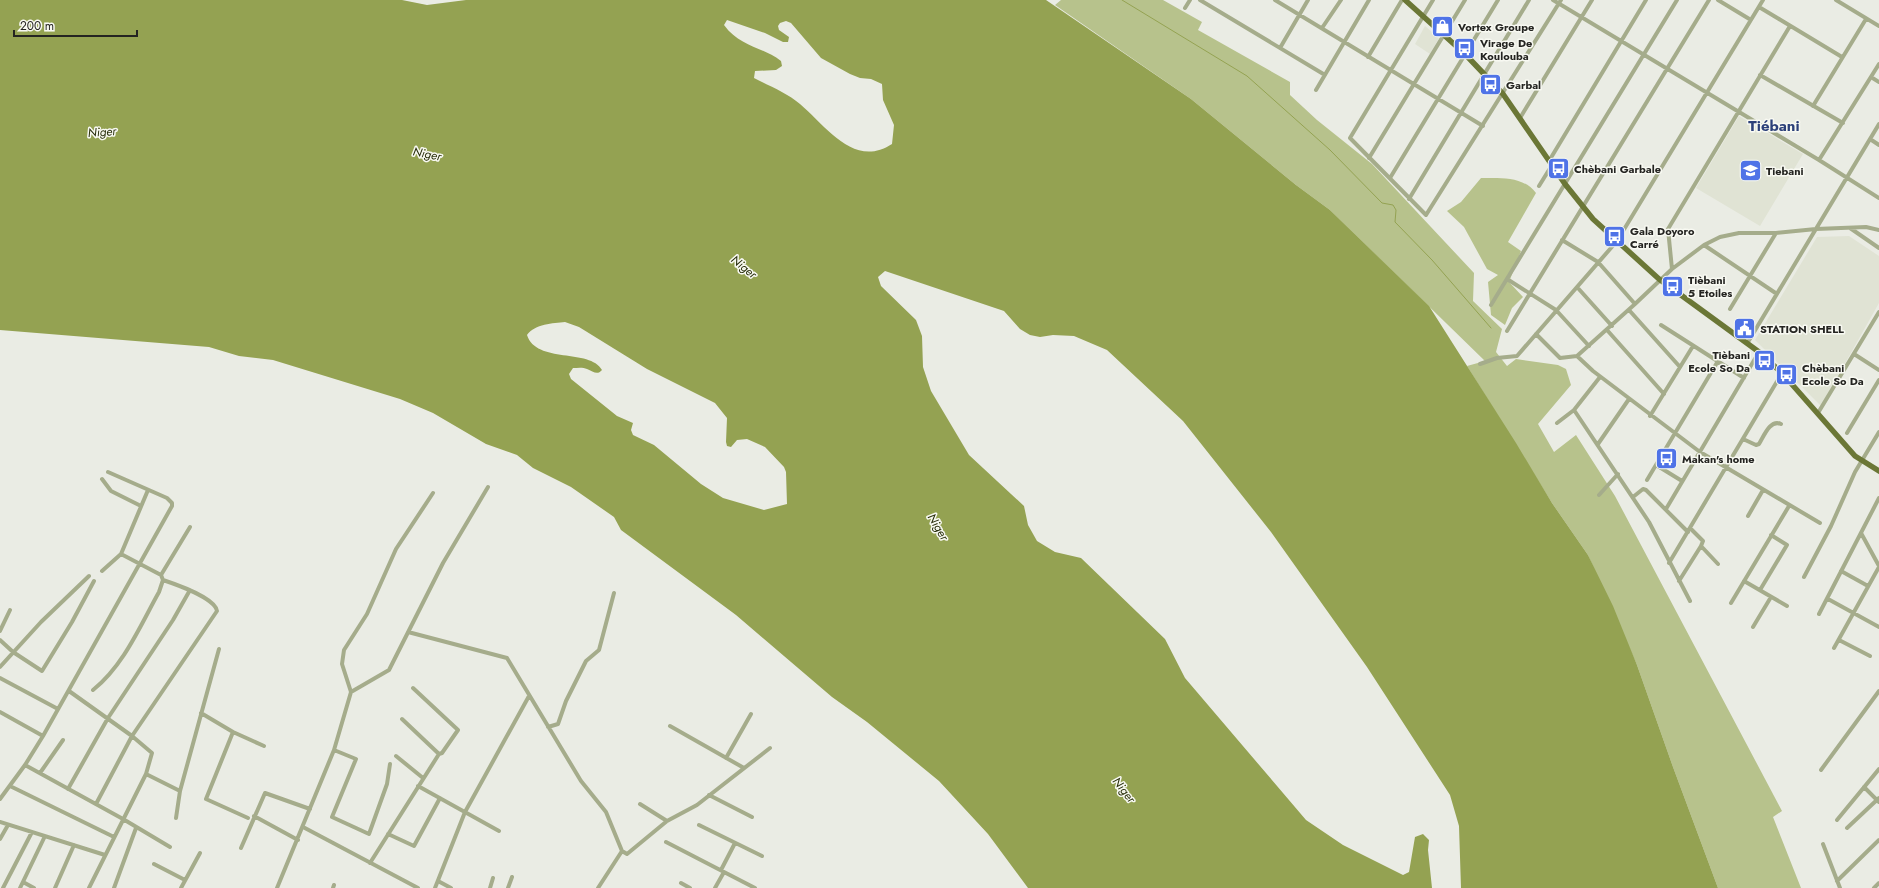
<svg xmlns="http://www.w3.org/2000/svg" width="1879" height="888" font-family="Jost,sans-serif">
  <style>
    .built { fill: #e0e3d4 }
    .green { fill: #b7c28c }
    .water { fill: #94a252; fill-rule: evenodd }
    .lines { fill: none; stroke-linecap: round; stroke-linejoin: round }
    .stream { stroke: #94a252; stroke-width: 1 }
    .minor { stroke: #a5ac8b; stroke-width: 4 }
    .major { stroke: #6b7736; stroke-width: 5.5 }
    .labels { text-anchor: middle; stroke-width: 3; stroke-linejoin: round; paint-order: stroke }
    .poi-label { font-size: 11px; font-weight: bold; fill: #242421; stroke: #f8f9f2; text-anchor: start }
    .water-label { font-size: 12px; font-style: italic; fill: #282e0b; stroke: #f8f9f2 }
    .district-label { font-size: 15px; font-weight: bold; fill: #2c4079; stroke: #f8f9f2 }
  </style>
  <rect width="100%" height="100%" fill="#eaece4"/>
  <path class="built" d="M 1425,26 L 1439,38 L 1430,54 L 1415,44 Z
    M 1739,116 L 1803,154 L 1760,226 L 1696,188 Z
    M 1849,236 L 1879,256 L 1879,303 L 1821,406 L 1755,340 L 1817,237 Z"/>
  <path class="green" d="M 1061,0 L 1163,0 L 1202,22 L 1198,30 L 1290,82 L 1290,95 L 1317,120 L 1372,164 L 1474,273 L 1473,301 L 1502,329 L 1496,352 L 1507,366 L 1516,359 L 1558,365 L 1566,369 L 1571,385 L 1538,424 L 1554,452 L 1576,435 L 1615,496 L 1782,811 L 1773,817 L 1801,888 L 1718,888 L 1673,767 L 1637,665 L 1588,555 L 1552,503 L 1467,366 L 1485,361 L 1330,210 L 1296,185 L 1191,99 L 1055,5 Z
    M 1481,178 C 1501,178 1523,176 1536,193 L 1508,242 L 1521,251 L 1509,282 L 1523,297 L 1512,308 L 1505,325 L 1491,315 L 1488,282 L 1498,275 L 1487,269 L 1464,227 L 1447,211 L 1461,202 Z"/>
  <path class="water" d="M 0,0 L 402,0 L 427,5 L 466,0 L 1046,0 L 1191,99 L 1296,185 L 1330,210 L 1429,306 L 1516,443 L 1552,503 L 1588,555 L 1613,606 L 1637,665 L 1673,767 L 1718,888 L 1461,888 L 1459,826 L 1450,795 L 1367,667 L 1271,532 L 1183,421 L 1107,350 L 1074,336 L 1053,335 L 1040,337 L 1030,335 L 1020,329 L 1004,311 L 885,271 L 878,277 L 881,286 L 916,320 L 922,336 L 923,367 L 931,391 L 969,455 L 1024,506 L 1028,525 L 1037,541 L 1055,552 L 1081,558 L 1165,639 L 1185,678 L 1306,820 L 1343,845 L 1403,875 L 1409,872 L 1415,837 L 1423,834 L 1429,840 L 1428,850 L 1432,888 L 1028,888 L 988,834 L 939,781 L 867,722 L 832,697 L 736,615 L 621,530 L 614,517 L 571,487 L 533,468 L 517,455 L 486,444 L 433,413 L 400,399 L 273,360 L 239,356 L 209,347 L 0,330 ZM 727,20 L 765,33 L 783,42 L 788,42 L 789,37 L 779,30 L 778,26 L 780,23 L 786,21 L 791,23 L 821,58 L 850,74 L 860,78 L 871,79 L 882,84 L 883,100 L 894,125 L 892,144 C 854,169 826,126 800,104 C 787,93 769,86 754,78 L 755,71 L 776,70 L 782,66 L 781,61 C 761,46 740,47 724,25 ZM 565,322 L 579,327 L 647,369 L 715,403 L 727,418 L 726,442 L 727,446 L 731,447 L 737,440 L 747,439 L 765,447 L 784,467 L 786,472 L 787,504 L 764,510 L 723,498 L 701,484 L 654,445 L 633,435 L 631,430 L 633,423 L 617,416 L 571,379 L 569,374 L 573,368 C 577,368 583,367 587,369 C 593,371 597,376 602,370 C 590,348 536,364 527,335 C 535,324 553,323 565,322 Z"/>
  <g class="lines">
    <path class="stream" d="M 1122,0 L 1247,76 L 1330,150 L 1382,203 L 1393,205 L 1396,210 L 1395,222 L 1432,260 L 1491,328"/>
    <path class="minor" d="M 1200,0 L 1325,75
      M 1275,0 L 1483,126
      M 1433,0 L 1350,138 L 1426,215 L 1561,0
      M 1553,0 L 1819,160 L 1879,198
      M 1718,0 L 1751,20
      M 1836,0 L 1879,26
      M 1759,7 L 1842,57
      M 1185,8 L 1190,0
      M 1322,28 L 1341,0
      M 1280,48 L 1308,0
      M 1368,57 L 1402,0
      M 1760,75 L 1843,123
      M 1871,77 L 1879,82
      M 1316,90 L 1369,0
      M 1813,106 L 1866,19
      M 1520,118 L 1592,0
      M 1870,139 L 1879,145
      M 1369,158 L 1465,0
      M 1819,160 L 1879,64
      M 1549,161 L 1646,0
      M 1390,178 L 1498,0
      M 1539,186 L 1552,165
      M 1409,199 L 1529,0
      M 1850,228 L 1879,248
      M 1562,240 L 1598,262 L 1635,304
      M 1704,245 L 1777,294
      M 1672,269 L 1668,229 L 1790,26
      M 1507,279 L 1556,310 L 1589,346
      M 1577,287 L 1612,326
      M 1491,305 L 1677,0
      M 1730,309 L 1776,233
      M 1629,310 L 1680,367
      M 1661,325 L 1744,378
      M 1607,330 L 1664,394
      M 1507,331 L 1709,0
      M 1536,334 L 1560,358 L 1577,356 L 1635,304 L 1672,269 L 1704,245 L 1720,237 L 1739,233 L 1776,233 L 1816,229 L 1866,227 L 1879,230
      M 1748,342 L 1879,124
      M 1854,354 L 1879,370
      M 1577,356 L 1593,371 L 1700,452 L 1820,523
      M 1480,364 L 1497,358 L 1517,356 L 1617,241 L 1763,0
      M 1574,410 L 1649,522 L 1690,601
      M 1818,413 L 1879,312
      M 1650,416 L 1693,346
      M 1557,423 L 1574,410 L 1600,377
      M 1847,433 L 1879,380
      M 1743,439 L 1756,445 L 1759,444 C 1764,436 1770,419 1781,424
      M 1598,444 L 1629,399
      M 1656,465 L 1682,481
      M 102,479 L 111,491 L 141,506
      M 1647,480 L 1718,361
      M 1599,495 L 1618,474
      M 1633,497 L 1643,489 L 1646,490 L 1688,532
      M 1666,509 L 1759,352
      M 1748,516 L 1763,490
      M 1690,528 L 1703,541 L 1701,546 L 1718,564
      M 1861,533 L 1879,566
      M 121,554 L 148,490
      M 1669,563 L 1782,373
      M 102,571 L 121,554 L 161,575 L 190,527
      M 1841,571 L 1868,586
      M 1804,577 L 1831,526 L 1855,472 L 1879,432
      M 1679,581 L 1701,546
      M 1744,581 L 1787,606
      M 1760,590 L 1787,545 L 1771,535
      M 1828,599 L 1879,627
      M 1731,603 L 1789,506
      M 1819,614 L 1879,498
      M 1753,627 L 1771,597
      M 0,631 L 10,610
      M 408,632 L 507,658 L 581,781 L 606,812 L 622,851 L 627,854 L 667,821 L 697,805 L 770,748
      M 0,640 L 13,652 L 42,671 L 72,622 L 94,581
      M 1839,640 L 1870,656
      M 1834,648 L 1879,567
      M 0,667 L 41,622 L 89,576
      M 0,678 L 58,709
      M 93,690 C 124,665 140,626 159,592 L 163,580 L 161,575
      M 69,691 L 132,736 L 152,753 L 146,774 L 89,888
      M 351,692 L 389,670 L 443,563 L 488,487
      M 0,712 L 43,736
      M 201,713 L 233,732 L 264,746
      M 402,719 L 439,754
      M 670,726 L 744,768
      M 548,727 L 558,724 L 566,701 L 586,661 L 599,650 L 614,593
      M 233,732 L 206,799 L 248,818
      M 334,750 L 356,759 L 332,817 L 369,834 L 387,784 L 390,764
      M 396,756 L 423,778
      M 726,758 L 751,714
      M 25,765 L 123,819 L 170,847
      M 1821,770 L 1879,691
      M 40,773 L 63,740
      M 146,774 L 180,791
      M 10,786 L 114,837
      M 418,786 L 499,831
      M 1864,787 L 1879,802
      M 68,789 L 108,718 L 173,620 L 190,590
      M 709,795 L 752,817
      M 0,799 L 25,765 L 43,736 L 172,506 L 172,503 L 167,498 L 108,472
      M 96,804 L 132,736 L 217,611 C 215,598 175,584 163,580
      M 640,804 L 667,821
      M 254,816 L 298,840
      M 176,818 L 180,791 L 219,649
      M 1837,820 L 1879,769
      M 0,822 L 105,855
      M 699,825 L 762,856
      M 303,827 L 418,888
      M 1847,828 L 1879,798
      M 388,834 L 414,846 L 440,798
      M 0,839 L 8,825
      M 666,842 L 755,888
      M 1823,844 L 1840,888
      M 241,848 L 265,793 L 310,809
      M 370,863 L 439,754 L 442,753 L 458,730 L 413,688
      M 154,864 L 185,880
      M 721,870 L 735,843
      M 438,881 L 451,888
      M 1837,881 L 1879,840
      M 23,882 L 34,888
      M 681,883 L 690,888
      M 3,888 L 32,832
      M 20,888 L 45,836
      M 55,888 L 74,845
      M 114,888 L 136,828
      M 181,888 L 200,853
      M 277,888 L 334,750 L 351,692 L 342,664 L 344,650 L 367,614 L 396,549 L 433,493
      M 333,888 L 334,885
      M 435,888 L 465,812 L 529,696
      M 490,888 L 493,878
      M 508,888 L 512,877
      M 598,888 L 622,851
      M 715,888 L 724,872
      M 1874,888 L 1879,883"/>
    <path class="major" d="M 1405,0 L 1465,54 L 1503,94 L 1565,184 L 1593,219 L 1659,279 L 1759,352 L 1782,373 L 1855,456 L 1879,471"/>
  </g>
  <defs>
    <symbol id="shop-square" viewBox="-11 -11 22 22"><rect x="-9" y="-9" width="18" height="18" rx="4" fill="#4f73e7" stroke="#f8f9f2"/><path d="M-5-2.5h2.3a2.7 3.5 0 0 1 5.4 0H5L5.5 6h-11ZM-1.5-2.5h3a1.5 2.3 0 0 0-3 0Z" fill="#fff"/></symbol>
    <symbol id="bus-square" viewBox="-11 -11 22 22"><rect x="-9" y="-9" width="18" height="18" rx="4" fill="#4f73e7" stroke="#f8f9f2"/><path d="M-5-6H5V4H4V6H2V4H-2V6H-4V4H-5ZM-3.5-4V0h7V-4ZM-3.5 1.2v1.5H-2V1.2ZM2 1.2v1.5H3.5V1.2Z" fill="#fff"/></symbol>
    <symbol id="school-square" viewBox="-11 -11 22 22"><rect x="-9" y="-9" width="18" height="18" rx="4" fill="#4f73e7" stroke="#f8f9f2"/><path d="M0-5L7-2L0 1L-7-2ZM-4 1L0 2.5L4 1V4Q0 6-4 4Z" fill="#fff"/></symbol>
    <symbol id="civic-square" viewBox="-11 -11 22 22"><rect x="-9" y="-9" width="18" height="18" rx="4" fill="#4f73e7" stroke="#f8f9f2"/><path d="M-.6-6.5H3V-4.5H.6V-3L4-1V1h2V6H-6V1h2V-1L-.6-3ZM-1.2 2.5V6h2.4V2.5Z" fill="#fff"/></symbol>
  </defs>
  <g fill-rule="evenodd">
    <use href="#shop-square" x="1430" y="14" width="25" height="25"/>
    <use href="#bus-square" x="1452" y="36" width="25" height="25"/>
    <use href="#bus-square" x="1478" y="72" width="25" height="25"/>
    <use href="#bus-square" x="1546" y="156" width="25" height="25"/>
    <use href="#school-square" x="1738" y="158" width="25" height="25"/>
    <use href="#bus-square" x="1602" y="224" width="25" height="25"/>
    <use href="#bus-square" x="1660" y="274" width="25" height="25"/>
    <use href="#civic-square" x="1732" y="316" width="25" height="25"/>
    <use href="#bus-square" x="1752" y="348" width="25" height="25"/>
    <use href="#bus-square" x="1774" y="362" width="25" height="25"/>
    <use href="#bus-square" x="1654" y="446" width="25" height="25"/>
  </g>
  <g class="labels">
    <g class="poi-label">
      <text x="1458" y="31">Vortex Groupe</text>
      <text x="1480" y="47">Virage De<tspan x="1480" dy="13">Koulouba</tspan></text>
      <text x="1506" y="89">Garbal</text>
      <text x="1574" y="173">Chèbani Garbale</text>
      <text x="1766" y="175">Tiebani</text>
      <text x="1630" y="235">Gala Doyoro<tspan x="1630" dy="13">Carré</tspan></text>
      <text x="1688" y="284">Tièbani<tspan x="1688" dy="13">5 Etoiles</tspan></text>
      <text x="1760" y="333">STATION SHELL</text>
      <text x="1750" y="359" text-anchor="end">Tièbani<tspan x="1750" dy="13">Ecole So Da</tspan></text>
      <text x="1802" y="372">Chèbani<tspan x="1802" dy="13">Ecole So Da</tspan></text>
      <text x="1682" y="463">Makan's home</text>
    </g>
    <g class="water-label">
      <text transform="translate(102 132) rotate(-4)" y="4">Niger</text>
      <text transform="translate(427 154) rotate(11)" y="4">Niger</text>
      <text transform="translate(744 267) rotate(39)" y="4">Niger</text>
      <text transform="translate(938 527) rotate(59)" y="4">Niger</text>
      <text transform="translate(1124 790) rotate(52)" y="4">Niger</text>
    </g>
    <g class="district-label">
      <text x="1774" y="131">Tiébani</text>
    </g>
  </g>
  <path d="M14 30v6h123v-6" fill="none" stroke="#242421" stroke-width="2"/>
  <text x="20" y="30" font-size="12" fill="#242421" stroke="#f8f9f2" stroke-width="3" paint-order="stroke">200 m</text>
</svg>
